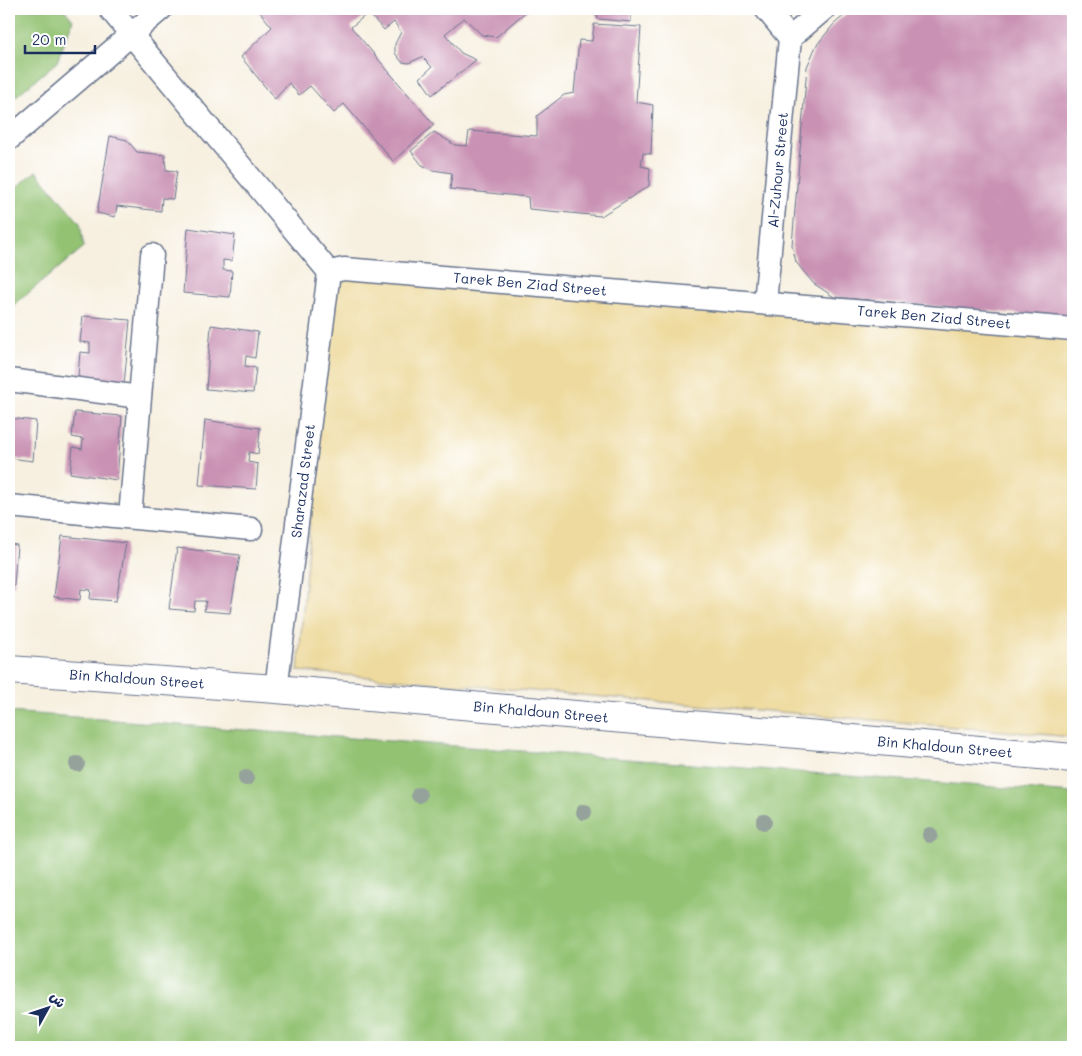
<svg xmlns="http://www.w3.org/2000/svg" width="1082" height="1056" font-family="Mali,'Playpen Sans Arabic',sans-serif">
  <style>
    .green { fill: #93c272; stroke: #577868 }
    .sand { fill: #eeda9e; stroke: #84847e }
    .building { fill: #c992b4 }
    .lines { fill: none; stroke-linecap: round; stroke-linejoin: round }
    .street-casing { stroke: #68738c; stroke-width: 25 }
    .secondary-casing { stroke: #68738c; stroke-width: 30 }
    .street { stroke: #fff; stroke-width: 22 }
    .secondary { stroke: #fff; stroke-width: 28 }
    .tree { fill: #95a29c }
    .labels { text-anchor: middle; stroke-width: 4; stroke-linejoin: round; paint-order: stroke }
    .street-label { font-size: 14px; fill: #1b2f5e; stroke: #fff }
  </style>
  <rect width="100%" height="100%" fill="#fff"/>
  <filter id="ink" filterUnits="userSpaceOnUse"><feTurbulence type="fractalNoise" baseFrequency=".02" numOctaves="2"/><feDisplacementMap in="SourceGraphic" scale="10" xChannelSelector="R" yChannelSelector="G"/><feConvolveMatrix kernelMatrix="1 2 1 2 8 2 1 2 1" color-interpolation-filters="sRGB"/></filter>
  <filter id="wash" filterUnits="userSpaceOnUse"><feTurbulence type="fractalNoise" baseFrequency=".0096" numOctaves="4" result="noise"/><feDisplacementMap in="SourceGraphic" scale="20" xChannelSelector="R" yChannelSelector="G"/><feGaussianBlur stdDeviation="1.12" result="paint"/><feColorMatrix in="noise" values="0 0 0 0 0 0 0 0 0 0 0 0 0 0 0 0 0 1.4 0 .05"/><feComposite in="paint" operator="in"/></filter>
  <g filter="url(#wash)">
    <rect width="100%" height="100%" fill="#f7f0e0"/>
    <path class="green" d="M 9,9 L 64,9 L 73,20 L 57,62 L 9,102 Z
      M 36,171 L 80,223 L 84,247 L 9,309 L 9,194 Z
      M 9,712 L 1073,793 L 1073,1047 L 9,1047 Z"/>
    <path class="sand" d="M 331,260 L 1073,323 L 1073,737 L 298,671 Z"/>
    <g id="blocks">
      <path class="building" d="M 261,9 L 373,9 L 351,27 L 434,125 L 393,161 L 344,104 L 334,113 L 310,86 L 299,95 L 289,83 L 275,99 L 241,57 L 272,27 L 259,11 Z
        M 379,9 L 529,9 L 496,37 L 482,35 L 464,18 L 445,34 L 461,53 L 476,60 L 432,95 L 420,78 L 432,67 L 422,57 L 409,63 L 402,62 L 395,53 L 395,44 L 401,32 L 394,22 L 384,30 L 371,16 Z
        M 594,9 L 631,9 L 631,22 L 598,19 Z
        M 852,9 L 1073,9 L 1073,319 L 834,297 L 813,283 L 796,262 L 792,245 L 807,67 L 816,46 L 834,24 Z
        M 594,24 L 641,27 L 636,102 L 653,105 L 651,154 L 643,153 L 641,166 L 650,168 L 649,186 L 601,216 L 529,209 L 528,197 L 450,189 L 452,173 L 433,170 L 422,165 L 411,151 L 434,132 L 455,145 L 467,146 L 469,131 L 537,136 L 537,116 L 564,95 L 574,93 L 579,40 L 592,41 Z
        M 110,136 L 127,140 L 137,152 L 165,155 L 166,170 L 177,171 L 173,199 L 162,198 L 161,211 L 117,206 L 115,217 L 97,213 Z
        M 188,228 L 235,235 L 232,261 L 223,260 L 223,270 L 232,271 L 230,297 L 183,293 Z
        M 83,316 L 130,320 L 124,385 L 78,377 L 80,352 L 90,353 L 90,343 L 80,342 Z
        M 211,325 L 258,332 L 255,358 L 246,356 L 245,366 L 256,368 L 253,393 L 206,389 Z
        M 75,412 L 122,416 L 117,480 L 70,473 L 73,447 L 82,449 L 83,439 L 72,437 Z
        M 9,418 L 36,421 L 33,461 L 9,458 Z
        M 205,420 L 260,428 L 258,454 L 249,452 L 248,462 L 258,464 L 256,489 L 199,485 Z
        M 62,536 L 126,543 L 116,601 L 90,599 L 91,590 L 81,589 L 80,600 L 54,597 Z
        M 9,544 L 17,545 L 14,586 L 9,585 Z
        M 177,548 L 240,555 L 230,613 L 204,611 L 206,601 L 195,601 L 194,611 L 169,609 Z"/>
    </g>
  </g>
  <g filter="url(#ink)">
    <use href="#blocks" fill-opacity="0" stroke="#68738c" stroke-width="1"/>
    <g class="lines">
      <defs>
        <path id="street" d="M 110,9 L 329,272
          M 766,9 L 790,38
          M 790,38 L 824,9
          M 9,139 L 161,9
          M 329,272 L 344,269 L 1073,329
          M 765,303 L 790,38
          M 9,380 L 140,397
          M 9,506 L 251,529
          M 130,517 L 152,255
          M 276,689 L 329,272"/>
        <path id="secondary" d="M 9,670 L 276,689 L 1073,758"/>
      </defs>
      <use href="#street" class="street-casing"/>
      <use href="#secondary" class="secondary-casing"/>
      <use href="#street" class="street"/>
      <use href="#secondary" class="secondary"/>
    </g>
    <g class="tree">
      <circle cx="77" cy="764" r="8"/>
      <circle cx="246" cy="778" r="8"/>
      <circle cx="419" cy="795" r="8"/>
      <circle cx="584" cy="812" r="8"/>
      <circle cx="764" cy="822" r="8"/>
      <circle cx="930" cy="835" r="8"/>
    </g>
  </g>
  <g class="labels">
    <g class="street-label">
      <text transform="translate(778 170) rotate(-85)" y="5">Al-Zuhour Street</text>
      <text transform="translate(530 284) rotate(5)" y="5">Tarek Ben Ziad Street</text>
      <text transform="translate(934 317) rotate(5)" y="5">Tarek Ben Ziad Street</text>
      <text transform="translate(303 481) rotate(-83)" y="5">Sharazad Street</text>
      <text transform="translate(137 679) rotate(4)" y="5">Bin Khaldoun Street</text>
      <text transform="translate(541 712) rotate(5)" y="5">Bin Khaldoun Street</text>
      <text transform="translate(945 747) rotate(5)" y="5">Bin Khaldoun Street</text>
    </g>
  </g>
  <rect width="1082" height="1056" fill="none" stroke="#fff" stroke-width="30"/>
  <g transform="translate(48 1008) rotate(50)" stroke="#ffffff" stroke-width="4" paint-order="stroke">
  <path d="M0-4L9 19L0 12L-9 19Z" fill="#1b2f5e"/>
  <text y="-8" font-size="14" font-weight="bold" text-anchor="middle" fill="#1b2f5e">ش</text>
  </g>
  <path d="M25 45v8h70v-8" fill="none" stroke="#1b2f5e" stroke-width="2.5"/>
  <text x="32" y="45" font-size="15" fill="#1b2f5e" stroke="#ffffff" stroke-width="4" paint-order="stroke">20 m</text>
</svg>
